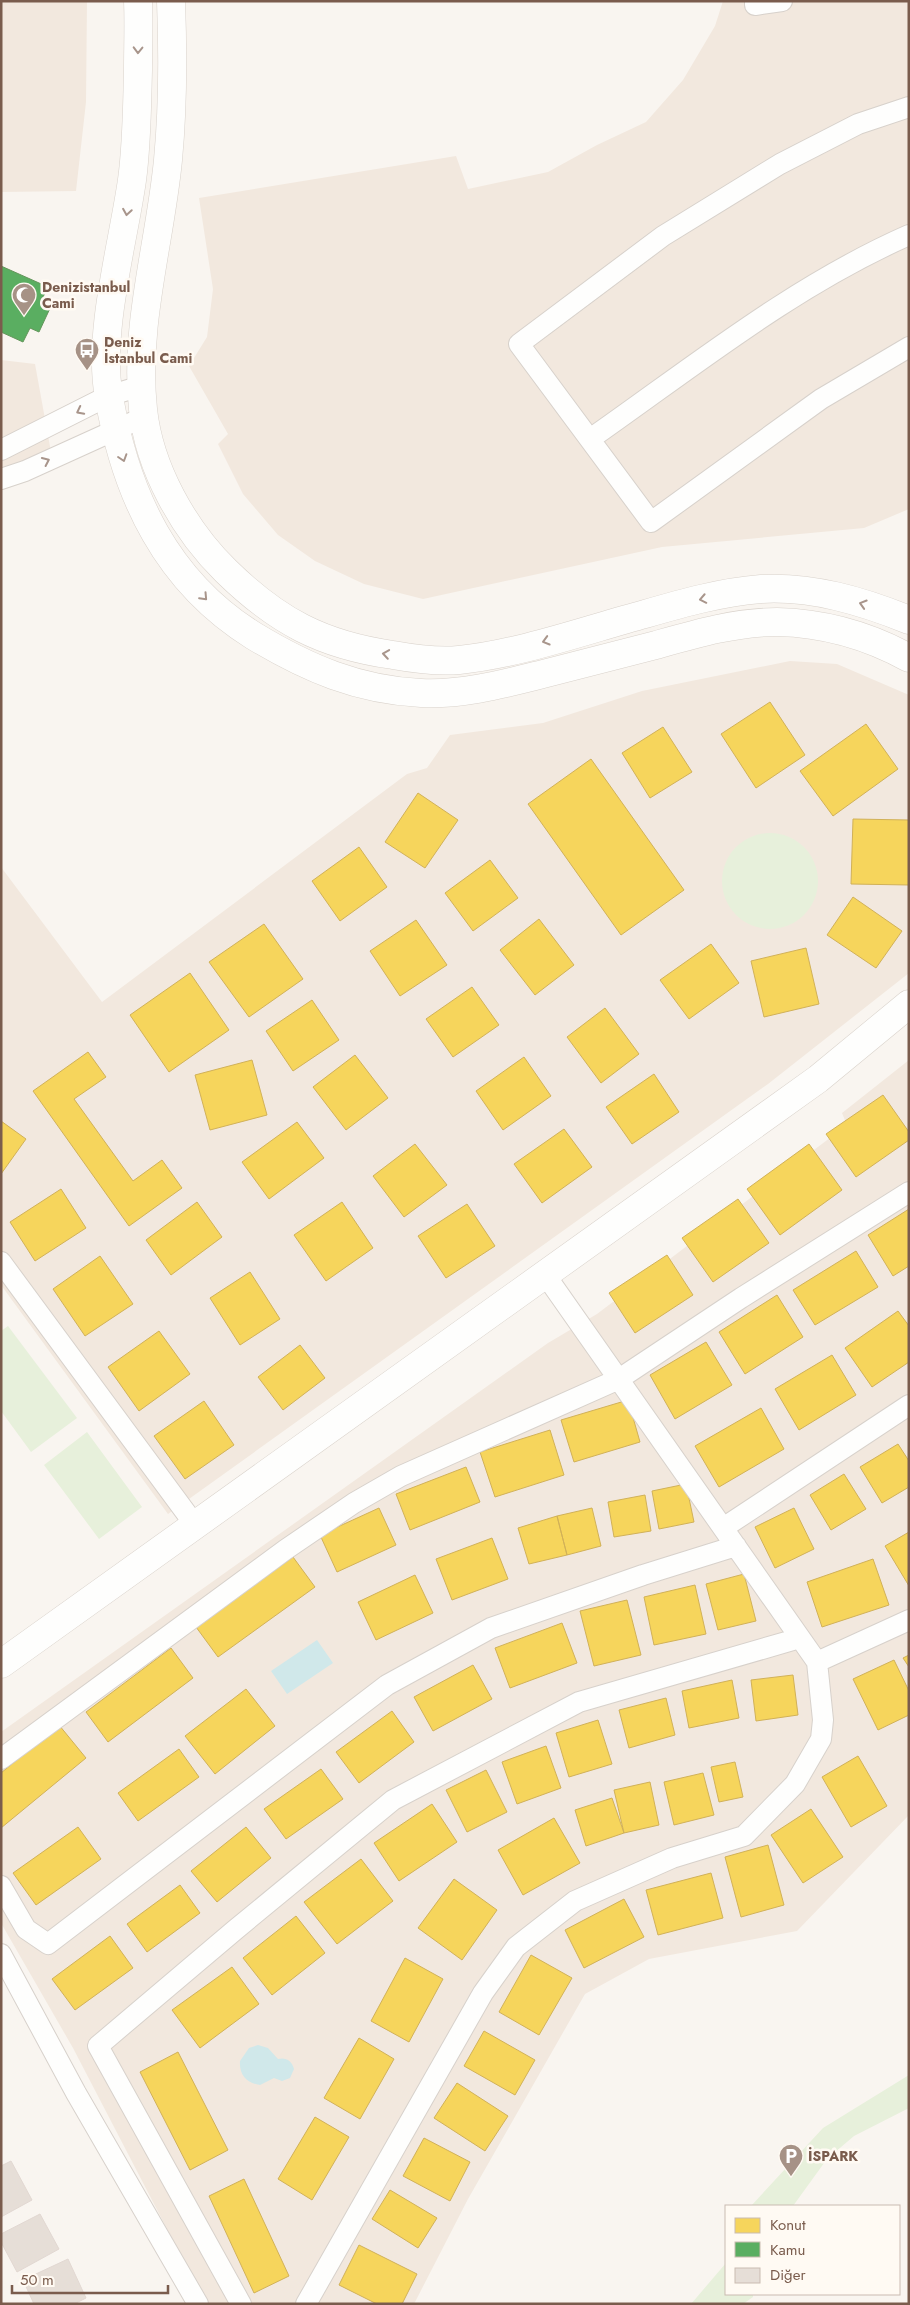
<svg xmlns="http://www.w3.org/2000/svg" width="910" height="2305" font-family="Jost,sans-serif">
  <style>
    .residential { fill: #f2e8de }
    .green { fill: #e7f0db }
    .water { fill: #d0e8ea }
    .homes { fill: #f6d55c; stroke: #d1b158 }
    .public { fill: #5aae61; stroke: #64955b }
    .building { fill: #e6ded7; stroke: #e2d8d2 }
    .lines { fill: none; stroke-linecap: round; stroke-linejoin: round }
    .street-casing { stroke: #d7d1cb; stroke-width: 22 }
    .secondary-casing { stroke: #d9d2cb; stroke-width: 29 }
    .street { stroke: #fefefd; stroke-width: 20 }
    .secondary { stroke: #fefefd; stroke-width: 28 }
    .oneway { stroke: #a8958b }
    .labels { text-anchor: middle; stroke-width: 5; stroke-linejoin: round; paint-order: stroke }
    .poi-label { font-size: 14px; font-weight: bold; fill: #7a5c4d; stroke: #fffaf3; text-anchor: start }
  </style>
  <rect width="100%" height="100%" fill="#f9f5f0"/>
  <path class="residential" d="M 1,1 L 87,1 L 86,102 L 76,191 L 1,192 Z
    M 723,1 L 909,1 L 909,509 L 864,528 L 662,547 L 423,599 L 364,584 L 315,561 L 278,535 L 243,494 L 218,444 L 228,434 L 189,366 L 207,337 L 213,289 L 199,198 L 456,156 L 468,189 L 548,172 L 597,145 L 646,122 L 683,80 L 715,26 Z
    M 1,360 L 35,364 L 53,463 L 1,488 Z
    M 790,661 L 837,664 L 909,695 L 909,973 L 768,1084 L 168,1514 L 1,1285 L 1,867 L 102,1002 L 407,774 L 427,768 L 450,735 L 543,723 L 642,691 Z
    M 909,1060 L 909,1815 L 797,1931 L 649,1959 L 585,1994 L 468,2199 L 414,2304 L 206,2304 L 73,2048 L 1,1923 L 1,1732 L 548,1343 L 597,1314 L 847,1125 L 842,1113 Z"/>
  <path class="green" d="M722 881a48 48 0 1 1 96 0a48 48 0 1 1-96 0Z
    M 8,1326 L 77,1418 L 31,1452 L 1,1411 L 1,1331 Z
    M 87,1432 L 142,1507 L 99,1539 L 44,1465 Z
    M 909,2075 L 909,2108 L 854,2136 L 827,2159 L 793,2206 L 751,2206 L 823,2128 Z
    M 726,2263 L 726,2294 L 753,2294 L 753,2297 L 743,2304 L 691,2304 Z"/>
  <path class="water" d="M 317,1640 L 333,1663 L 287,1694 L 271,1671 Z
    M 258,2045 L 268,2048 L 278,2059 C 286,2057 292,2061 294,2069 L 290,2078 L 282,2081 L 274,2078 L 260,2085 C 246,2083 239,2074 240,2061 L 249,2048 Z"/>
  <path class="homes" d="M 770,702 L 805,755 L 756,788 L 721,734 Z
    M 866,724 L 898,769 L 833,816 L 800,771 Z
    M 663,727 L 692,772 L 650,798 L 622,753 Z
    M 591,759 L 684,890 L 621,935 L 528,804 Z
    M 418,793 L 458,820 L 425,868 L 385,842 Z
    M 853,819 L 909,820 L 909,885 L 851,884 Z
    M 359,847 L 387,887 L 340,921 L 312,881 Z
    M 490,860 L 518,898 L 473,931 L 445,893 Z
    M 853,897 L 902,931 L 876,968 L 827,935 Z
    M 539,919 L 574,965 L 535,995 L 500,950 Z
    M 416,920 L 447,965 L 400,996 L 370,951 Z
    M 264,924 L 303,979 L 249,1017 L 209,962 Z
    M 711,944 L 739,983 L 689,1019 L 660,980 Z
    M 806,948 L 819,1004 L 764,1017 L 751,961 Z
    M 190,973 L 229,1030 L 169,1072 L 130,1015 Z
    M 472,987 L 499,1025 L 453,1057 L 426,1019 Z
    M 312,1000 L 339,1040 L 293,1071 L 266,1031 Z
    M 605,1008 L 639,1054 L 601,1083 L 567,1037 Z
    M 88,1052 L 106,1077 L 74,1099 L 133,1181 L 162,1160 L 182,1188 L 129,1226 L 33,1091 Z
    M 355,1055 L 388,1098 L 346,1130 L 313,1087 Z
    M 524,1057 L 551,1096 L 503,1130 L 476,1091 Z
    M 252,1060 L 267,1115 L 210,1130 L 195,1075 Z
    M 654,1074 L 679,1112 L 632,1144 L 606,1107 Z
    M 883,1095 L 909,1132 L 909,1140 L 856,1177 L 826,1134 Z
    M 1,1121 L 26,1139 L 1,1174 Z
    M 297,1122 L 324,1158 L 269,1199 L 242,1162 Z
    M 564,1129 L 592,1167 L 542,1203 L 514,1164 Z
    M 415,1144 L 447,1185 L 404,1217 L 373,1176 Z
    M 809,1144 L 842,1190 L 780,1235 L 747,1189 Z
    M 61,1189 L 86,1228 L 35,1261 L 10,1222 Z
    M 738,1199 L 769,1243 L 713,1282 L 682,1238 Z
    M 197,1202 L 222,1237 L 171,1275 L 146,1240 Z
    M 342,1202 L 373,1248 L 326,1281 L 294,1235 Z
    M 467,1204 L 495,1246 L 446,1278 L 418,1236 Z
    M 909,1209 L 909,1266 L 893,1276 L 868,1235 Z
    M 856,1251 L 878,1287 L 815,1325 L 793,1290 Z
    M 667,1255 L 693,1295 L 635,1333 L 609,1293 Z
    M 100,1256 L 133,1304 L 85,1336 L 53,1289 Z
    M 250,1272 L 280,1319 L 240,1345 L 210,1298 Z
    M 777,1295 L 803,1337 L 745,1374 L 719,1332 Z
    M 898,1311 L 909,1326 L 909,1362 L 872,1387 L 845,1348 Z
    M 159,1331 L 190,1374 L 139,1411 L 108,1367 Z
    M 706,1342 L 732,1385 L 675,1419 L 650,1375 Z
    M 300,1345 L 325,1378 L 283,1410 L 258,1377 Z
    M 832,1355 L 856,1395 L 799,1430 L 775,1389 Z
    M 628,1400 L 640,1442 L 574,1462 L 561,1420 Z
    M 204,1401 L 234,1445 L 185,1479 L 154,1436 Z
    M 761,1408 L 784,1449 L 719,1487 L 695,1446 Z
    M 550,1430 L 564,1475 L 495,1497 L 480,1452 Z
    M 898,1444 L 909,1461 L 909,1487 L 882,1503 L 860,1467 Z
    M 466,1467 L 480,1502 L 410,1530 L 396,1494 Z
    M 844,1474 L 866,1509 L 831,1530 L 810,1495 Z
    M 686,1484 L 694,1522 L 659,1529 L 652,1491 Z
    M 645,1495 L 651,1531 L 614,1537 L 608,1502 Z
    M 379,1508 L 396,1545 L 337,1572 L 320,1535 Z
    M 592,1508 L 601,1546 L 567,1555 L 557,1516 Z
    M 794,1508 L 814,1549 L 775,1568 L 755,1527 Z
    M 557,1516 L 567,1555 L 529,1564 L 518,1528 Z
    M 909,1532 L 909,1586 L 885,1546 Z
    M 492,1538 L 508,1579 L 452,1600 L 436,1559 Z
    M 293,1557 L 315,1587 L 218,1657 L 196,1627 Z
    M 873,1559 L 889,1605 L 822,1627 L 807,1582 Z
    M 744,1574 L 756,1621 L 718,1630 L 706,1584 Z
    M 415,1575 L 433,1613 L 376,1640 L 358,1602 Z
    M 695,1585 L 706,1634 L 654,1645 L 644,1597 Z
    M 627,1600 L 641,1655 L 594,1666 L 580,1611 Z
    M 562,1623 L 577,1663 L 510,1688 L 495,1648 Z
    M 171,1648 L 193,1678 L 108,1742 L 86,1712 Z
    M 909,1655 L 909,1667 L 903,1658 Z
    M 894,1660 L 909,1691 L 909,1715 L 878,1730 L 853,1679 Z
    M 473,1665 L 492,1699 L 433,1731 L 414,1697 Z
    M 793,1675 L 798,1715 L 756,1721 L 751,1680 Z
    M 732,1680 L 739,1718 L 689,1728 L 682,1691 Z
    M 246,1689 L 275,1726 L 215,1774 L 185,1736 Z
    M 666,1698 L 675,1735 L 629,1748 L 619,1710 Z
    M 392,1711 L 414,1742 L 359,1783 L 336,1752 Z
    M 598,1720 L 612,1764 L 569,1777 L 556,1733 Z
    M 59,1725 L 86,1758 L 1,1828 L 1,1773 Z
    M 546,1746 L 561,1788 L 517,1804 L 502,1762 Z
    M 179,1749 L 199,1777 L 138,1821 L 118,1793 Z
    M 858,1756 L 887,1806 L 851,1827 L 822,1777 Z
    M 735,1762 L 743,1797 L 719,1802 L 711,1767 Z
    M 321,1769 L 343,1799 L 286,1839 L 264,1809 Z
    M 486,1770 L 507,1812 L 467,1832 L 446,1790 Z
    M 703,1773 L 714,1815 L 674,1825 L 664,1782 Z
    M 650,1782 L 659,1825 L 624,1833 L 614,1790 Z
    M 612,1798 L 624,1833 L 586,1846 L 575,1810 Z
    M 432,1804 L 457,1842 L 399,1881 L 374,1843 Z
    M 811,1809 L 843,1857 L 803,1883 L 771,1835 Z
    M 554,1818 L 580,1863 L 523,1895 L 498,1850 Z
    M 78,1827 L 101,1859 L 36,1905 L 13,1873 Z
    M 246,1827 L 271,1858 L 217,1902 L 191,1871 Z
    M 768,1845 L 784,1905 L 741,1917 L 725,1857 Z
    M 361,1859 L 393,1901 L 337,1944 L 304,1902 Z
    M 711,1873 L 723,1918 L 658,1935 L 646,1890 Z
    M 454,1879 L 497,1910 L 462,1960 L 418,1928 Z
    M 180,1885 L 200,1913 L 147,1952 L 127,1924 Z
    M 624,1899 L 644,1937 L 584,1968 L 565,1930 Z
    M 296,1916 L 325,1953 L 272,1995 L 243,1958 Z
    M 110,1936 L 133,1968 L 75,2010 L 52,1979 Z
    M 531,1955 L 572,1978 L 539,2035 L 499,2012 Z
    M 405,1958 L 443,1979 L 409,2042 L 371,2021 Z
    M 232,1967 L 259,2004 L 200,2048 L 172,2010 Z
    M 484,2031 L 535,2060 L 515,2095 L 464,2066 Z
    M 359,2038 L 394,2059 L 360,2119 L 324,2098 Z
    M 178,2052 L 228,2150 L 190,2170 L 140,2072 Z
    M 457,2083 L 508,2116 L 485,2151 L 434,2118 Z
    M 315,2117 L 349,2137 L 312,2200 L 278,2179 Z
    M 424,2138 L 470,2162 L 450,2201 L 403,2176 Z
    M 244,2179 L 289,2276 L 254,2293 L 209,2196 Z
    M 390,2190 L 437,2218 L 418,2248 L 372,2219 Z
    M 359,2245 L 417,2274 L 402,2304 L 377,2304 L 339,2285 Z"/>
  <path class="public" d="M 1,266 L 48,287 L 42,299 L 52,304 L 39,332 L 30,328 L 23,342 L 1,332 Z"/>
  <path class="building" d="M 11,2161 L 32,2200 L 1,2217 L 1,2166 Z
    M 40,2214 L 59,2249 L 17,2272 L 1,2242 L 1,2234 Z
    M 68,2259 L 86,2298 L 74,2304 L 34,2304 L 23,2280 Z"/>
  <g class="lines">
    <defs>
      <path id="street" d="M 755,1 L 755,5 L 782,1
        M 909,107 L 858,124 L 780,164 L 663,236 L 519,344 L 651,522 L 821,399 L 909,347
        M 590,439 C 693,367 793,286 909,235
        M 1,450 L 108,396 L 141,386
        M 1,479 L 25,471 L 144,417
        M 1,1262 L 195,1525
        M 723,1528 L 909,1405
        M 817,1662 L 909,1620
        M 1,1759 L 285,1550 L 354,1503 L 401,1476 L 619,1379 L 741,1298 L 909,1192
        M 1,1886 L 26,1929 L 48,1944 L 387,1685 L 491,1628 L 643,1575 L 736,1546
        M 1,1954 L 76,2093 L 198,2304
        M 241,2304 L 98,2046 L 235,1930 L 393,1800 L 579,1702 L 800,1638
        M 306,2304 L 483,1993 L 516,1947 L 575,1901 L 672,1858 L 744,1836 L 795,1784 L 821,1739 L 823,1720 L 817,1662 L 544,1273"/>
      <path id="secondary" d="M 138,1 C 139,24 138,47 138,70 C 137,106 137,144 132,180 C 123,244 97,335 109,397 C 126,496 167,582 254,636 C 307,668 358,690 421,693 C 462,695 503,684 543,674 C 581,664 618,655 656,645 C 695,634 736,622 777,622 C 823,623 869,636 909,658
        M 171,1 C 173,54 173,108 168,160 C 160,243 134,325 143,409 C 149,468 184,530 226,571 C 277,621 322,645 393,655 C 415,659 437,662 459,660 C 519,654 586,630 645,614 C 683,603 722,592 761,589 C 812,586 862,601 909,620
        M 1,1664 L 818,1079 L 909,1004"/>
    </defs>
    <use href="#street" class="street-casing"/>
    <use href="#secondary" class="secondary-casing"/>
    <use href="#street" class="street"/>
    <use href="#secondary" class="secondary"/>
  </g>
  <defs><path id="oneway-chevron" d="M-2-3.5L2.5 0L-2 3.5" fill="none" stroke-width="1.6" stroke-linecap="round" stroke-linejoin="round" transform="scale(1.25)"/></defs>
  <g class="oneway">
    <use href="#oneway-chevron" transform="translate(138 50) rotate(91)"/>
    <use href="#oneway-chevron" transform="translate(127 212) rotate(99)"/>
    <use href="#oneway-chevron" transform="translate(80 411) rotate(153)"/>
    <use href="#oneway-chevron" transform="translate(123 458) rotate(72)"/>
    <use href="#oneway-chevron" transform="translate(46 461) rotate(-25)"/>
    <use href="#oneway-chevron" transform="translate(204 597) rotate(47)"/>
    <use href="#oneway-chevron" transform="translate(703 599) rotate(169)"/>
    <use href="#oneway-chevron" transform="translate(863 604) rotate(-163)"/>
    <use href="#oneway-chevron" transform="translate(546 641) rotate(164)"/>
    <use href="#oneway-chevron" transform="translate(386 654) rotate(-171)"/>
  </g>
  <defs>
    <symbol id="mosque-pin" viewBox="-11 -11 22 30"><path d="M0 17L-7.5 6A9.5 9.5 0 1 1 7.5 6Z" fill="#a69286" stroke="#fffaf3"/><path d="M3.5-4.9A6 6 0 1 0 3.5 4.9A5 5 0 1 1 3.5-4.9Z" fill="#fff"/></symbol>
    <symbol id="bus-pin" viewBox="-11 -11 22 30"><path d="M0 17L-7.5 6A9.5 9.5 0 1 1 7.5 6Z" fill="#a69286" stroke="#fffaf3"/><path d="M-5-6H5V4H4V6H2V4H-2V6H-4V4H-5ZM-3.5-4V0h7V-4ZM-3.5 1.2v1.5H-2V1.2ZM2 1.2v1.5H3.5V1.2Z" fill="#fff"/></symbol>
    <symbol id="parking-pin" viewBox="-11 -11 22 30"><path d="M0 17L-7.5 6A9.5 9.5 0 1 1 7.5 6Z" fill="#a69286" stroke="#fffaf3"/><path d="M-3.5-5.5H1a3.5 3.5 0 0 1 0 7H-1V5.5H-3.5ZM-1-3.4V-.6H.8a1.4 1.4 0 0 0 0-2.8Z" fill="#fff"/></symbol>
  </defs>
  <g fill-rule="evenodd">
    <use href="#mosque-pin" x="10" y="281" width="28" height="38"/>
    <use href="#bus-pin" x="73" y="336" width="28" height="38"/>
    <use href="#parking-pin" x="777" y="2142" width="28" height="38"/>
  </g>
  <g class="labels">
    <g class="poi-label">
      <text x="42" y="292">Denizistanbul<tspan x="42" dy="16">Cami</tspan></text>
      <text x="104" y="347">Deniz<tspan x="104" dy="16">İstanbul Cami</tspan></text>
      <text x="808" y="2161">İSPARK</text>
    </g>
  </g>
  <rect width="910" height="2305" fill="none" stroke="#7a5c4d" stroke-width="5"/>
  <rect x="725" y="2205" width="175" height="90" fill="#fffaf3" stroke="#cabbb1"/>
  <rect x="735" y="2218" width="25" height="15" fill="#f6d55c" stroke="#cabbb1"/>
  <text x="770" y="2230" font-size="15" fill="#7a5c4d">Konut</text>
  <rect x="735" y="2242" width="25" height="15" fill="#5aae61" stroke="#cabbb1"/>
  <text x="770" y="2255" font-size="15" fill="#7a5c4d">Kamu</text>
  <rect x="735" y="2268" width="25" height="15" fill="#e6ded7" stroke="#cabbb1"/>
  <text x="770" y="2280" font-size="15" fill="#7a5c4d">Diğer</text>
  <path d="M12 2285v8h156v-8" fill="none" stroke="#7a5c4d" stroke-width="2.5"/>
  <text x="20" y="2285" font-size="15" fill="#7a5c4d" stroke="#fffaf3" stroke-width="4" paint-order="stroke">50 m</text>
</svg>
